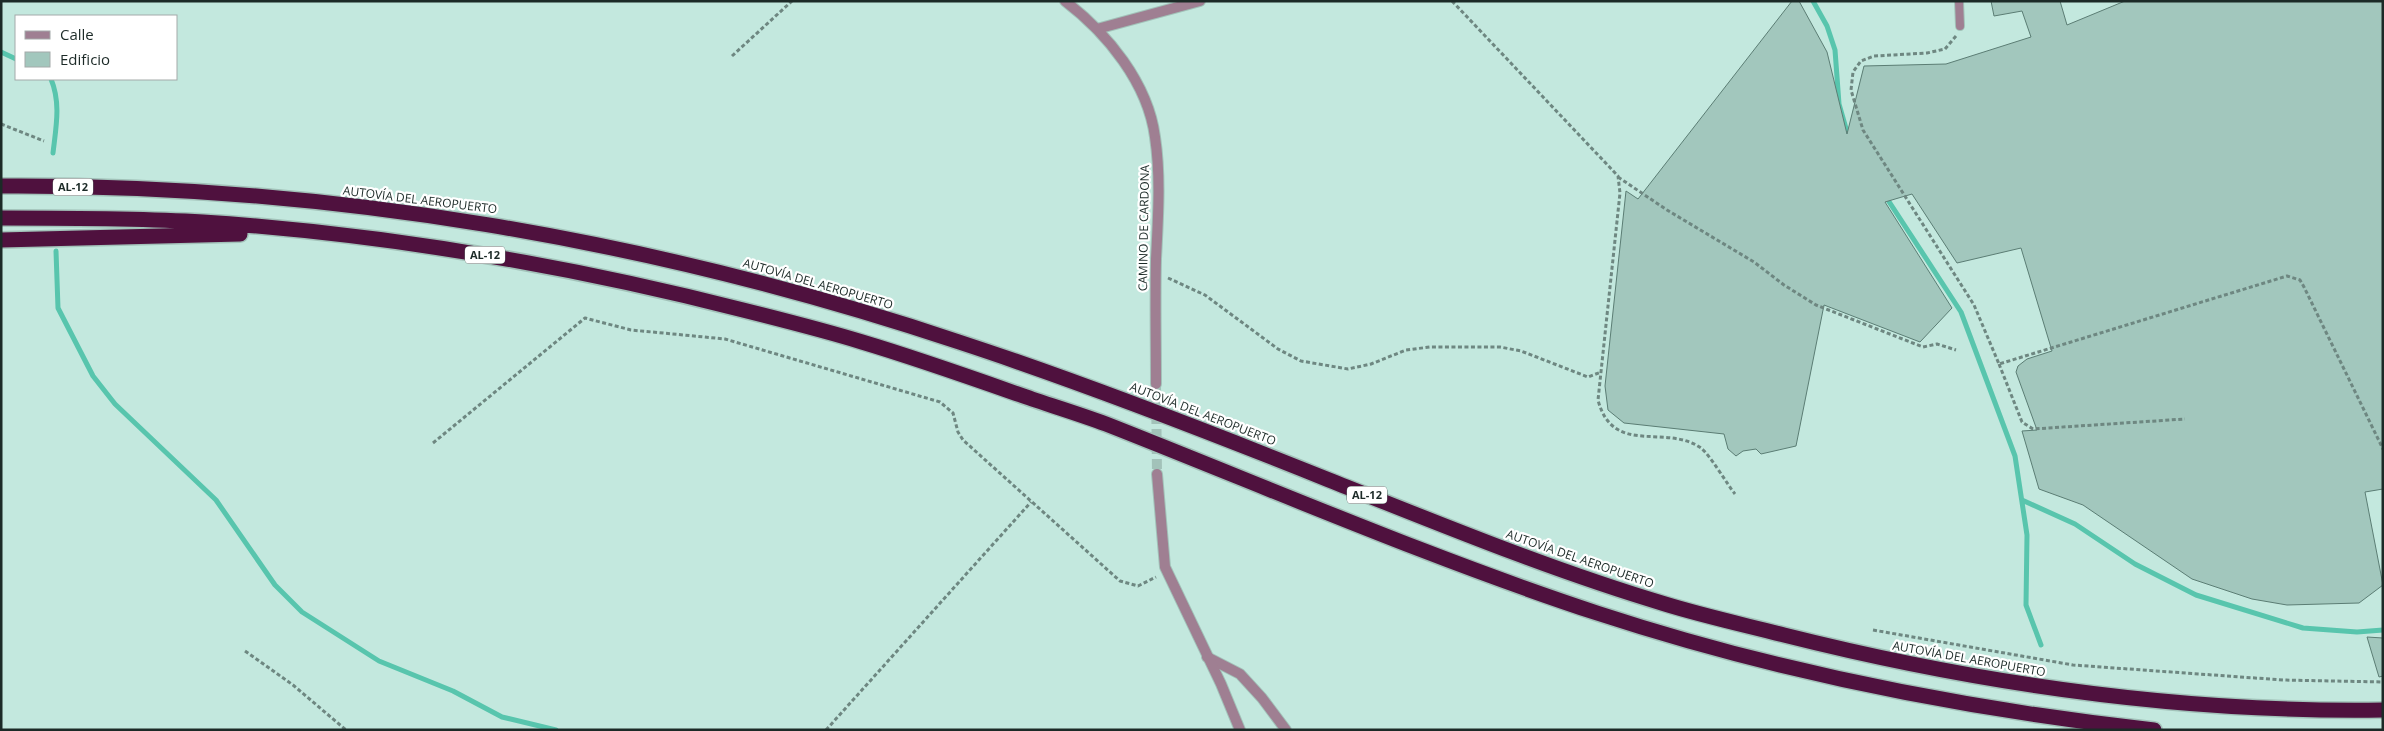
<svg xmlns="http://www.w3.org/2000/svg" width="2384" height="731" font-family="'Open Sans',sans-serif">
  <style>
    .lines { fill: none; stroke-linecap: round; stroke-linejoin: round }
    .stream { stroke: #58c5ad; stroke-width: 5 }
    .building { fill: #a2c7bd; stroke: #5b7d74 }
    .tertiary-tunnel { stroke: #a2c2b9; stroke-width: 10; stroke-dasharray: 10 5; stroke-linecap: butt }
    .service-casing { stroke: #a2c2b9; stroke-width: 10 }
    .minor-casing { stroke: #a2c2b9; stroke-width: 12 }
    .tertiary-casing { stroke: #a2c2b9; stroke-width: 12 }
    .motorway-casing { stroke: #a2c2b9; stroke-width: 18 }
    .path { stroke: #6e8781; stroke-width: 3; stroke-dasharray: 4 2.5; stroke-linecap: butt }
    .service { stroke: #9f7f92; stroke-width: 8 }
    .minor { stroke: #9f7f92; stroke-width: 10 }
    .tertiary { stroke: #9f7f92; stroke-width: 10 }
    .motorway { stroke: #4f113e; stroke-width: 15 }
    .labels { text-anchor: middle; stroke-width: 4.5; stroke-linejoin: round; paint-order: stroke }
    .shield { fill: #fff; stroke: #606a68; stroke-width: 1 }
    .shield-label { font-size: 11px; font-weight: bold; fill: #1c2a27 }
    .street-label { font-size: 12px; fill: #1c2a27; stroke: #fff }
  </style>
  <rect width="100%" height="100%" fill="#c3e8de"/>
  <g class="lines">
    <path class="stream" d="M 1813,1 L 1827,26 L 1835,50 L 1839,104 L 1849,139
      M 1,52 L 16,59
      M 51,79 C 61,103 56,127 53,153
      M 1886,197 L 1961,312 L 2015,456 L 2027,535 L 2026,605 L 2041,645
      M 56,251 L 58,308 L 93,376 L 115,404 L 216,500 L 275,585 L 302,612 L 379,661 L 453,691 L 502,717 L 556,730
      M 2022,500 L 2075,524 L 2135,564 L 2196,595 L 2303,628 L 2357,632 L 2383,630"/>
  </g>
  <path class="building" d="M 1792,1 L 1799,1 L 1827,52 L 1847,134 L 1864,66 L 1946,64 L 2031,37 L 2022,11 L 1994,16 L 1991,1 L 2060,1 L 2067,25 L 2125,1 L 2383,1 L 2383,489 L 2365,492 L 2383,585 L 2359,603 L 2287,605 L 2252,599 L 2192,579 L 2083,505 L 2039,489 L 2022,431 L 2037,430 L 2016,372 L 2018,366 L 2027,359 L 2052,351 L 2021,248 L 1957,263 L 1912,194 L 1885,202 L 1952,308 L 1920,342 L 1824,305 L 1796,446 L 1761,454 L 1756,449 L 1743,451 L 1736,456 L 1728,449 L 1724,434 L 1624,423 L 1608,410 L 1605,386 L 1626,191 L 1638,199 Z
    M 2367,637 L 2383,638 L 2383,676 L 2379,677 Z"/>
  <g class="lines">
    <path class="tertiary-tunnel" d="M 1156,384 L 1157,474"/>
    <defs>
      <path id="service" d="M 1959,1 L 1960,26"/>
      <path id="minor" d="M 1097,29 L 1200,1
        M 1207,657 L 1240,674 L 1262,698 L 1286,730"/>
      <path id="tertiary" d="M 1065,1 C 1107,33 1148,83 1155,137 C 1161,177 1158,218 1156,259 C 1155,300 1156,342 1156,384
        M 1157,474 L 1165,567 L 1221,684 L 1240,730"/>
      <path id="motorway" d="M 1,186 C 327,184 651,239 959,342 C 1084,383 1207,431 1329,480 C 1440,524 1551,570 1665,604 C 1704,616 1745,625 1784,635 C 1979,684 2181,713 2383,710
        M 1,218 C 68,218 136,218 203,222 C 386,234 566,265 743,310 C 783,320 823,330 862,342 C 919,359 975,379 1032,399 C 1056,407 1082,415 1106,424 C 1269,488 1430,558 1597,613 C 1780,673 1964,709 2154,730
        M 1,240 L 240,234"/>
    </defs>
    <use href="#service" class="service-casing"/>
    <use href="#minor" class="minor-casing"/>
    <use href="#tertiary" class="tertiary-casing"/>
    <use href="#motorway" class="motorway-casing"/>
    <path class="path" d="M 1452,1 L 1618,176 L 1620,193 L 1598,400 C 1613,457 1665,423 1701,448 C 1710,455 1727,484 1735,494
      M 1956,36 L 1945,49 L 1927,53 L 1874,56 L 1861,61 L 1853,72 L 1851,90 L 1863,130 L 1974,305 L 1999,364 L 2287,276 L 2300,280 L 2304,287 L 2383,449
      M 732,56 L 792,1
      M 1,124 L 44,141
      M 1618,177 L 1667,210 L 1754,262 L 1784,285 L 1816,305 L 1923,347 L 1937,344 L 1956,350
      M 1168,278 L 1205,295 L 1278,349 L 1301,361 L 1348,369 L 1371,364 L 1406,350 L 1430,347 L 1500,347 L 1521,351 L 1588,377 L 1601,372
      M 1999,364 L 2022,422 L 2033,429 L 2185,419
      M 433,443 L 585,318 L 631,330 L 725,339 L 940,402 L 953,413 L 958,432 L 963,440 L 1120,581 L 1138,586 L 1156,577
      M 1873,630 L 2073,665 L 2283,680 L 2383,682
      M 245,651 L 293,685 L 346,730
      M 826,730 L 1031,502"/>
    <use href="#service" class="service"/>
    <use href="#minor" class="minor"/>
    <use href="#tertiary" class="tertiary"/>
    <use href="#motorway" class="motorway"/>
  </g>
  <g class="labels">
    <g class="shield">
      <rect x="53" y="178.5" width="40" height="17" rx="4"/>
      <rect x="465" y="246.5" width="40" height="17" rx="4"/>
      <rect x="1347" y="486.5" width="40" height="17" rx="4"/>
    </g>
    <g class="shield-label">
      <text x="73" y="191">AL-12</text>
      <text x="485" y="259">AL-12</text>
      <text x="1367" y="499">AL-12</text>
    </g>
    <g class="street-label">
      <text transform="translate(420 200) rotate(7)" y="4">AUTOVÍA DEL AEROPUERTO</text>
      <text transform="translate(1144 228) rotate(-89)" y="4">CAMINO DE CARDONA</text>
      <text transform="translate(818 284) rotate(16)" y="4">AUTOVÍA DEL AEROPUERTO</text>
      <text transform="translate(1203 414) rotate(21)" y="4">AUTOVÍA DEL AEROPUERTO</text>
      <text transform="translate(1580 559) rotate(19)" y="4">AUTOVÍA DEL AEROPUERTO</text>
      <text transform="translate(1969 659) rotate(10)" y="4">AUTOVÍA DEL AEROPUERTO</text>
    </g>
  </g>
  <rect width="2384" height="731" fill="none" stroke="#1c2a27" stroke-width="5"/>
  <rect x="15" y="15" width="162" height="65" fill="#ffffff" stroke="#a4aaa9"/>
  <rect x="25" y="31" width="25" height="8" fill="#9f7f92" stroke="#a4aaa9"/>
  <text x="60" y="40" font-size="15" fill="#1c2a27">Calle</text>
  <rect x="25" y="52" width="25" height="15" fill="#a2c7bd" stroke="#a4aaa9"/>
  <text x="60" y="65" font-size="15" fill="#1c2a27">Edificio</text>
</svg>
